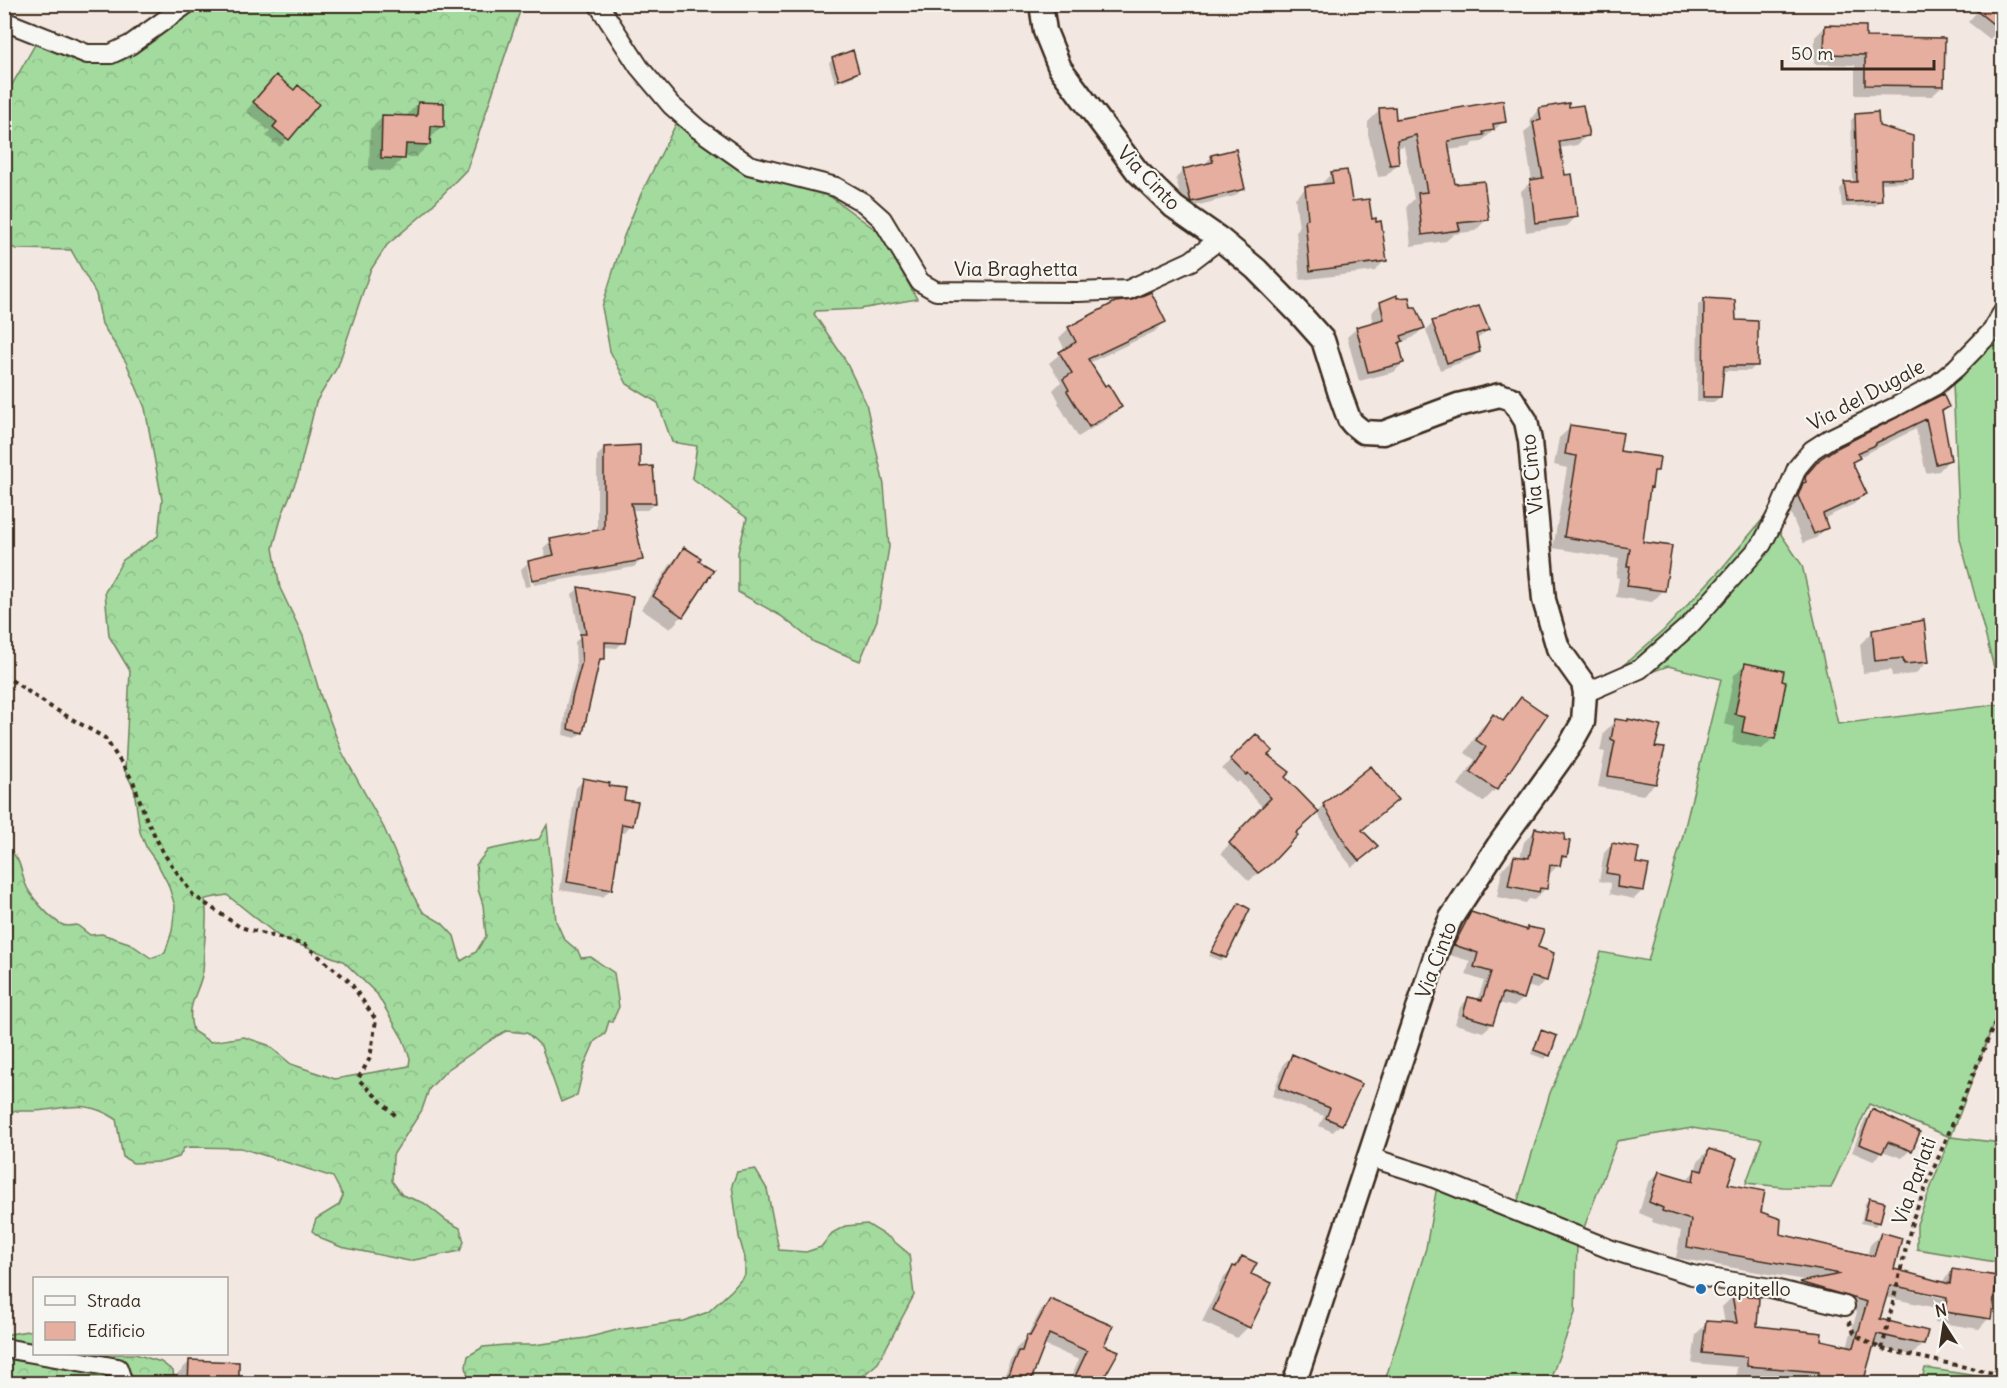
<svg xmlns="http://www.w3.org/2000/svg" width="2007" height="1388" font-family="Delius,sans-serif">
  <style>
    .grass { fill: #a3db9f; stroke: #6f825e; stroke-width: 1.5 }
    .forest { fill: url(#forest-crowns); stroke: #6f825e; stroke-width: 1.5; fill-rule: evenodd }
    .shadow { fill: #0003; fill-rule: evenodd }
    .building { fill: #e6ae9e; stroke: #3b2a1e; stroke-width: 1.5 }
    .lines { fill: none; stroke-linecap: round; stroke-linejoin: round }
    .minor-casing { stroke: #3b2a1e; stroke-width: 22 }
    .tertiary-casing { stroke: #3b2a1e; stroke-width: 27 }
    .path { stroke: #3b2a1e; stroke-width: 4; stroke-dasharray: 4.5 4.5; stroke-linecap: butt }
    .minor { stroke: #f6f6f2; stroke-width: 18 }
    .tertiary { stroke: #f6f6f2; stroke-width: 22 }
    .poi-dot { fill: #1f6fb2; stroke: #f6f6f2; stroke-width: 2 }
    .labels { text-anchor: middle; stroke-width: 4.5; stroke-linejoin: round; paint-order: stroke }
    .street-label { font-size: 20px; fill: #3b2a1e; stroke: #f6f6f2 }
    .poi-label { font-size: 20px; fill: #3b2a1e; stroke: #f6f6f2; text-anchor: start }
  </style>
  <defs>
    <pattern id="forest-crowns" width="20" height="18" patternUnits="userSpaceOnUse" patternTransform="scale(1.5)"><rect width="20" height="18" fill="#a3db9f"/><path d="M2 6a3 3 0 1 1 6 0M12 15a3 3 0 1 1 6 0" fill="none" stroke="#8dbc88"/></pattern>
  </defs>
  <rect width="100%" height="100%" fill="#f3e8e1"/>
  <filter id="ink" filterUnits="userSpaceOnUse"><feTurbulence type="fractalNoise" baseFrequency=".0167" numOctaves="2"/><feDisplacementMap in="SourceGraphic" scale="12" xChannelSelector="R" yChannelSelector="G"/><feConvolveMatrix kernelMatrix="1 2 1 2 8 2 1 2 1" color-interpolation-filters="sRGB"/></filter>
  <g filter="url(#ink)">
    <path class="grass" d="M 2002,328 L 2002,698 L 1960,539 L 1953,384 Z
      M 1767,514 L 1802,565 L 1838,724 L 2002,704 L 2002,1001 L 1951,1137 L 2002,1143 L 2002,1263 L 1917,1249 L 1917,1224 L 1950,1137 L 1869,1104 L 1831,1188 L 1783,1187 L 1746,1183 L 1762,1139 L 1692,1128 L 1617,1141 L 1577,1246 L 1575,1313 L 1549,1383 L 1384,1384 L 1426,1248 L 1437,1186 L 1513,1217 L 1550,1093 L 1575,1036 L 1601,952 L 1648,961 L 1682,839 L 1721,679 L 1668,666 L 1591,693 L 1663,631 L 1722,568 Z
      M 1925,1368 L 2002,1380 L 2002,1383 L 1921,1383 Z"/>
    <path class="forest" d="M 195,5 L 522,5 L 467,169 L 426,212 L 387,245 L 370,271 L 338,366 L 316,402 L 298,476 L 282,515 L 273,548 L 280,588 L 303,636 L 321,697 L 342,752 L 384,828 L 414,897 L 423,912 L 442,923 L 454,936 L 461,961 L 476,952 L 486,936 L 483,905 L 478,889 L 476,865 L 488,850 L 539,839 L 547,825 L 556,921 L 564,939 L 578,951 L 581,958 L 591,957 L 614,973 L 619,1007 L 612,1022 L 609,1021 L 605,1034 L 595,1041 L 584,1066 L 577,1095 L 561,1102 L 541,1046 L 527,1033 L 506,1031 L 497,1036 L 447,1070 L 429,1089 L 422,1110 L 393,1155 L 392,1181 L 402,1195 L 424,1203 L 447,1221 L 460,1228 L 464,1242 L 460,1251 L 409,1261 L 341,1247 L 324,1240 L 312,1231 L 316,1219 L 339,1205 L 343,1196 L 333,1177 L 241,1148 L 191,1147 L 184,1148 L 179,1157 L 162,1162 L 133,1163 L 123,1157 L 116,1119 C 84,1098 68,1109 33,1111 C 24,1111 14,1111 5,1111 L 4,848 C 21,855 20,869 25,883 C 29,895 51,920 63,925 C 67,927 72,925 77,925 L 90,935 L 102,934 L 129,943 L 151,958 L 165,953 L 172,931 L 175,906 L 168,884 L 157,863 L 147,849 L 140,832 L 134,789 L 125,771 L 130,671 L 109,636 L 105,592 L 123,560 L 158,536 L 162,500 L 145,408 L 126,362 L 102,324 L 96,294 L 71,250 L 16,249 L 5,244 L 5,97 L 36,43 L 89,61 L 116,62 ZM 227,895 L 281,938 L 343,961 L 377,994 L 403,1039 L 410,1058 L 409,1066 L 335,1079 L 291,1064 L 268,1045 L 244,1037 L 210,1042 L 193,1031 C 185,1004 199,994 203,971 C 204,964 203,958 204,951 C 205,933 208,917 205,899 Z
      M 677,122 L 787,183 L 828,195 L 880,233 L 917,299 L 860,309 L 816,311 L 814,314 L 844,358 L 866,403 L 884,485 L 889,547 L 877,620 L 860,661 L 814,642 L 781,616 L 738,592 L 738,552 L 747,518 L 692,478 L 697,446 L 672,442 L 658,403 L 627,384 L 610,351 L 602,307 L 624,236 L 641,194 Z
      M 755,1169 L 767,1189 L 779,1250 L 806,1252 L 821,1247 L 832,1233 L 845,1226 L 867,1224 L 890,1238 L 909,1254 L 914,1295 L 878,1363 L 865,1374 L 858,1383 L 469,1383 L 466,1366 L 468,1356 L 483,1347 L 505,1345 L 534,1345 L 586,1338 L 617,1330 L 683,1321 L 708,1312 L 732,1290 L 745,1275 L 745,1258 L 739,1237 L 732,1185 L 737,1172 Z
      M 34,1330 L 34,1354 L 135,1354 L 161,1362 L 173,1371 L 175,1383 L 5,1383 L 4,1335 Z"/>
    <path class="shadow" d="M 1984,4 L 2002,4 L 2002,26 L 1990,39 L 1968,22 Z
      M 1825,27 L 1864,38 L 1943,86 L 1932,96 L 1855,95 L 1855,65 L 1814,64 L 1815,37 Z
      M 833,59 L 857,72 L 854,76 L 835,83 L 829,63 Z
      M 268,85 L 294,91 L 317,104 L 280,147 L 266,136 L 270,131 L 246,111 Z
      M 418,103 L 442,126 L 429,140 L 429,145 L 416,157 L 404,157 L 391,171 L 369,170 L 370,129 L 383,117 L 406,116 Z
      M 1568,108 L 1587,135 L 1577,145 L 1559,148 L 1564,176 L 1577,216 L 1567,226 L 1526,232 L 1521,191 L 1532,181 L 1524,133 L 1531,126 L 1530,119 L 1540,109 Z
      M 1380,110 L 1395,121 L 1504,121 L 1481,142 L 1474,143 L 1470,147 L 1448,150 L 1454,186 L 1487,219 L 1475,231 L 1454,234 L 1446,241 L 1411,246 L 1407,206 L 1414,199 L 1404,146 L 1396,148 L 1398,164 L 1386,176 L 1378,177 L 1368,134 L 1368,122 Z
      M 1856,115 L 1878,127 L 1911,177 L 1906,182 L 1880,183 L 1881,201 L 1875,206 L 1842,207 L 1840,189 L 1845,184 L 1853,184 L 1851,120 Z
      M 1212,156 L 1243,188 L 1235,196 L 1183,209 L 1176,178 L 1184,170 L 1204,165 Z
      M 1332,173 L 1351,203 L 1370,221 L 1385,260 L 1375,271 L 1300,280 L 1296,231 L 1299,228 L 1295,198 L 1306,188 L 1322,186 L 1322,183 Z
      M 1396,297 L 1423,328 L 1414,337 L 1398,344 L 1403,363 L 1394,372 L 1359,381 L 1347,337 L 1357,328 L 1373,323 L 1371,313 L 1380,304 Z
      M 1704,300 L 1734,322 L 1756,365 L 1750,371 L 1722,371 L 1720,397 L 1714,402 L 1697,402 L 1698,305 Z
      M 1165,322 L 1154,332 L 1089,363 L 1120,407 L 1109,418 L 1078,437 L 1058,403 L 1059,401 L 1053,390 L 1061,382 L 1049,363 L 1065,350 L 1059,338 L 1069,328 Z
      M 1433,323 L 1487,330 L 1480,337 L 1475,339 L 1479,352 L 1471,359 L 1440,370 L 1426,330 Z
      M 1947,407 L 1941,414 L 1949,460 L 1939,471 L 1926,473 L 1916,429 L 1859,457 L 1851,464 L 1865,493 L 1854,504 L 1823,519 L 1827,527 L 1816,538 L 1803,543 L 1788,507 L 1797,486 L 1820,460 Z
      M 1571,427 L 1618,453 L 1657,470 L 1652,474 L 1651,487 L 1648,490 L 1641,543 L 1664,590 L 1652,602 L 1616,597 L 1619,578 L 1616,577 L 1619,559 L 1553,548 L 1567,468 L 1554,465 L 1559,438 Z
      M 604,449 L 638,469 L 655,503 L 647,510 L 631,510 L 641,560 L 634,567 L 534,585 L 530,565 L 527,565 L 531,586 L 525,587 L 521,569 L 529,562 L 546,558 L 543,548 L 551,541 L 597,532 L 597,456 Z
      M 685,549 L 682,616 L 670,629 L 641,609 L 672,562 Z
      M 578,589 L 632,597 L 623,642 L 617,648 L 603,647 L 603,658 L 597,664 L 582,732 L 576,738 L 563,735 L 566,705 L 576,669 L 575,642 L 580,637 L 572,594 Z
      M 1873,632 L 1928,661 L 1915,674 L 1892,676 L 1891,670 L 1863,673 L 1860,644 Z
      M 1745,664 L 1773,738 L 1762,749 L 1732,743 L 1735,727 L 1724,724 L 1734,675 Z
      M 1521,699 L 1496,789 L 1483,802 L 1458,785 L 1475,760 L 1465,753 L 1481,728 L 1494,716 L 1501,722 Z
      M 1629,720 L 1653,748 L 1655,784 L 1643,795 L 1598,787 L 1605,752 L 1600,751 L 1604,732 L 1615,721 L 1626,723 Z
      M 1256,736 L 1266,756 L 1283,778 L 1317,812 L 1324,805 L 1361,830 L 1369,853 L 1352,867 L 1341,853 L 1317,812 L 1294,834 L 1271,862 L 1249,881 L 1221,853 L 1233,840 L 1232,839 L 1263,808 L 1239,781 L 1237,783 L 1222,769 Z
      M 584,780 L 608,787 L 622,801 L 631,825 L 624,833 L 619,832 L 611,889 L 603,897 L 560,890 L 576,788 Z
      M 1535,830 L 1566,856 L 1547,877 L 1546,888 L 1534,900 L 1529,899 L 1526,903 L 1497,897 L 1502,869 L 1514,857 L 1520,858 L 1524,842 Z
      M 1612,844 L 1635,864 L 1643,890 L 1634,899 L 1610,894 L 1611,883 L 1599,881 L 1604,853 Z
      M 1236,909 L 1225,957 L 1222,961 L 1209,956 Z
      M 1471,914 L 1525,931 L 1528,928 L 1536,947 L 1545,980 L 1537,989 L 1527,986 L 1523,999 L 1514,1007 L 1499,1003 L 1492,1024 L 1483,1032 L 1455,1024 L 1460,1007 L 1468,999 L 1477,1001 L 1484,981 L 1466,975 L 1470,961 L 1446,954 L 1462,923 Z
      M 1541,1031 L 1548,1055 L 1545,1059 L 1531,1054 L 1538,1035 Z
      M 1292,1056 L 1360,1085 L 1341,1124 L 1333,1132 L 1319,1126 L 1324,1116 L 1272,1096 L 1284,1063 Z
      M 1873,1111 L 1910,1150 L 1902,1158 L 1882,1151 L 1873,1161 L 1852,1152 L 1865,1119 Z
      M 1709,1150 L 1726,1185 L 1759,1213 L 1778,1235 L 1867,1256 L 1870,1245 L 1881,1234 L 1892,1270 L 1941,1283 L 1952,1271 L 1989,1318 L 1979,1329 L 1935,1322 L 1937,1308 L 1885,1297 L 1879,1320 L 1923,1344 L 1912,1355 L 1872,1346 L 1861,1384 L 1808,1384 L 1808,1382 L 1736,1376 L 1737,1367 L 1692,1363 L 1696,1334 L 1707,1323 L 1725,1324 L 1722,1307 L 1733,1296 L 1755,1327 L 1847,1347 L 1857,1312 L 1790,1293 L 1799,1284 L 1810,1281 L 1676,1258 L 1681,1231 L 1652,1222 L 1653,1219 L 1639,1213 L 1648,1183 L 1659,1172 L 1686,1180 L 1695,1171 L 1698,1161 ZM 1883,1282 L 1943,1296 L 1943,1298 L 1882,1284 Z
      M 1869,1200 L 1878,1222 L 1875,1226 L 1861,1223 L 1865,1203 Z
      M 1242,1258 L 1249,1275 L 1248,1327 L 1237,1338 L 1202,1322 L 1222,1280 Z
      M 1050,1301 L 1102,1346 L 1117,1352 L 1099,1384 L 1068,1384 L 1079,1360 L 1044,1345 L 1027,1384 L 994,1384 L 1004,1374 L 1005,1375 L 1018,1346 L 1026,1338 L 1041,1310 Z
      M 189,1362 L 238,1363 L 237,1384 L 177,1384 L 177,1374 Z"/>
    <path class="building" d="M 1968,4 L 2002,4 L 2002,31 Z
      M 1825,25 L 1866,26 L 1866,37 L 1945,38 L 1944,86 L 1865,85 L 1865,55 L 1824,54 Z
      M 853,50 L 859,72 L 839,80 L 832,58 Z
      M 276,75 L 294,90 L 298,85 L 319,104 L 289,140 L 273,127 L 277,122 L 253,102 Z
      M 1503,100 L 1506,122 L 1493,124 L 1494,130 L 1483,132 L 1484,135 L 1448,141 L 1455,184 L 1484,181 L 1489,220 L 1458,223 L 1460,230 L 1422,235 L 1418,193 L 1427,192 L 1416,135 L 1397,140 L 1399,164 L 1390,165 L 1380,122 L 1379,108 L 1395,107 L 1396,119 Z
      M 418,102 L 444,103 L 444,127 L 431,126 L 430,145 L 406,144 L 405,159 L 381,158 L 382,115 L 417,116 Z
      M 1569,103 L 1569,107 L 1583,105 L 1589,136 L 1559,141 L 1565,175 L 1572,174 L 1578,217 L 1535,223 L 1530,180 L 1543,178 L 1533,122 L 1541,120 L 1539,108 Z
      M 1878,112 L 1879,126 L 1913,136 L 1913,178 L 1881,179 L 1882,201 L 1847,202 L 1844,182 L 1857,182 L 1855,114 Z
      M 1236,149 L 1245,189 L 1191,202 L 1183,169 L 1213,162 L 1211,155 Z
      M 1347,170 L 1352,201 L 1369,199 L 1372,219 L 1376,218 L 1376,222 L 1381,221 L 1387,261 L 1310,271 L 1305,220 L 1308,219 L 1305,186 L 1333,183 L 1331,172 Z
      M 1151,292 L 1166,322 L 1088,359 L 1105,386 L 1108,384 L 1122,407 L 1089,427 L 1067,391 L 1069,390 L 1063,379 L 1072,373 L 1059,352 L 1076,342 L 1068,327 L 1115,302 L 1132,300 Z
      M 1397,295 L 1397,298 L 1409,297 L 1411,307 L 1416,307 L 1425,328 L 1401,336 L 1403,341 L 1399,343 L 1404,363 L 1368,372 L 1356,327 L 1384,319 L 1380,302 Z
      M 1704,298 L 1735,300 L 1736,320 L 1758,321 L 1758,366 L 1724,366 L 1721,397 L 1703,397 Z
      M 1479,306 L 1489,330 L 1476,334 L 1480,352 L 1447,363 L 1432,321 Z
      M 1943,394 L 1949,407 L 1942,411 L 1951,460 L 1936,464 L 1926,419 L 1876,443 L 1876,445 L 1857,453 L 1860,458 L 1852,462 L 1867,494 L 1823,514 L 1828,528 L 1814,534 L 1798,496 L 1803,483 L 1806,482 L 1805,478 L 1807,474 L 1820,459 L 1835,449 Z
      M 1570,425 L 1623,433 L 1620,451 L 1660,457 L 1658,471 L 1654,471 L 1652,488 L 1650,487 L 1643,542 L 1672,546 L 1665,591 L 1627,586 L 1630,566 L 1627,566 L 1630,548 L 1564,537 L 1577,456 L 1565,454 Z
      M 640,445 L 640,467 L 653,466 L 656,503 L 631,503 L 643,560 L 532,580 L 528,561 L 554,555 L 550,539 L 604,529 L 604,447 Z
      M 684,547 L 701,558 L 699,561 L 714,570 L 683,617 L 653,596 Z
      M 578,587 L 633,596 L 625,643 L 605,642 L 605,659 L 600,659 L 583,733 L 568,729 L 572,698 L 582,662 L 580,634 L 586,634 Z
      M 1924,620 L 1929,662 L 1904,664 L 1903,658 L 1875,661 L 1872,630 Z
      M 1745,663 L 1784,671 L 1782,681 L 1786,682 L 1775,739 L 1742,732 L 1745,716 L 1735,714 Z
      M 1521,697 L 1547,715 L 1497,790 L 1470,772 L 1486,747 L 1476,740 L 1493,714 L 1503,721 Z
      M 1615,719 L 1628,721 L 1628,719 L 1661,726 L 1655,747 L 1665,748 L 1656,784 L 1608,776 L 1615,741 L 1611,739 Z
      M 1256,734 L 1273,751 L 1268,755 L 1290,772 L 1285,777 L 1319,812 L 1296,833 L 1298,835 L 1272,863 L 1258,873 L 1229,843 L 1241,830 L 1240,829 L 1271,798 L 1248,773 L 1246,775 L 1230,759 Z
      M 1371,766 L 1398,800 L 1362,830 L 1378,846 L 1359,861 L 1347,846 L 1323,804 Z
      M 583,778 L 610,783 L 609,786 L 626,788 L 624,800 L 638,802 L 633,826 L 622,824 L 612,890 L 567,882 Z
      M 1535,828 L 1565,834 L 1564,840 L 1570,841 L 1567,857 L 1562,856 L 1560,866 L 1550,865 L 1547,889 L 1540,888 L 1539,892 L 1508,886 L 1514,856 L 1529,858 Z
      M 1612,843 L 1639,848 L 1636,863 L 1649,865 L 1644,891 L 1617,887 L 1618,875 L 1606,873 Z
      M 1239,903 L 1250,909 L 1226,958 L 1211,952 Z
      M 1471,912 L 1527,930 L 1527,927 L 1544,930 L 1538,947 L 1554,953 L 1547,981 L 1531,977 L 1524,999 L 1503,993 L 1493,1024 L 1463,1015 L 1468,997 L 1482,1000 L 1491,972 L 1474,967 L 1478,953 L 1454,945 Z
      M 1541,1030 L 1557,1036 L 1550,1056 L 1534,1050 Z
      M 1292,1054 L 1362,1084 L 1342,1125 L 1326,1118 L 1330,1108 L 1279,1088 Z
      M 1872,1109 L 1920,1132 L 1912,1151 L 1888,1142 L 1882,1153 L 1859,1144 Z
      M 1709,1149 L 1737,1158 L 1728,1184 L 1765,1191 L 1761,1212 L 1781,1219 L 1780,1234 L 1874,1256 L 1881,1232 L 1902,1238 L 1894,1269 L 1950,1284 L 1952,1269 L 1997,1276 L 1991,1319 L 1945,1312 L 1947,1297 L 1890,1285 L 1880,1319 L 1928,1331 L 1924,1345 L 1877,1334 L 1863,1383 L 1817,1383 L 1819,1372 L 1747,1366 L 1747,1357 L 1702,1353 L 1706,1321 L 1737,1323 L 1732,1295 L 1737,1294 L 1759,1298 L 1757,1326 L 1822,1333 L 1821,1340 L 1854,1347 L 1867,1302 L 1799,1282 L 1841,1274 L 1687,1247 L 1691,1220 L 1662,1211 L 1663,1208 L 1649,1202 L 1659,1171 L 1693,1181 L 1695,1169 L 1702,1171 Z
      M 1869,1198 L 1885,1202 L 1880,1223 L 1864,1219 Z
      M 1242,1256 L 1257,1263 L 1251,1274 L 1272,1283 L 1250,1328 L 1213,1310 L 1233,1266 L 1236,1267 Z
      M 1050,1299 L 1113,1326 L 1104,1345 L 1119,1351 L 1101,1383 L 1072,1383 L 1087,1351 L 1049,1334 L 1030,1383 L 1006,1383 L 1019,1351 L 1022,1351 L 1027,1335 L 1030,1336 Z
      M 189,1360 L 239,1362 L 239,1383 L 188,1383 Z"/>
    <g class="lines">
      <defs>
        <path id="minor" d="M 598,4 L 639,67 L 671,105 L 698,129 L 749,165 L 836,187 L 864,203 L 882,219 L 920,282 L 936,291 L 1078,292 L 1128,290 L 1191,261 L 1220,239
          M 4,21 L 87,54 L 111,54 L 130,45 L 187,4
          M 1585,693 L 1640,669 L 1690,625 L 1762,544 L 1780,509 L 1797,468 L 1812,450 L 1829,439 L 1897,406 L 1936,385 L 1956,368 L 1992,331 L 2002,313
          M 1369,1157 L 1429,1176 L 1612,1250 L 1692,1275 L 1770,1288 L 1845,1306
          M 4,1348 L 118,1368 L 122,1380 L 117,1384"/>
        <path id="tertiary" d="M 1041,4 L 1045,31 L 1060,68 L 1137,171 L 1174,207 L 1220,239 L 1256,269 L 1298,312 L 1323,340 L 1340,394 L 1349,419 L 1353,424 L 1363,432 L 1383,433 L 1458,405 L 1500,395 L 1512,399 L 1526,421 L 1530,441 L 1544,600 L 1558,648 L 1583,683 L 1585,693 L 1583,722 L 1569,747 L 1498,846 L 1451,918 L 1439,945 L 1294,1384"/>
      </defs>
      <use href="#minor" class="minor-casing"/>
      <use href="#tertiary" class="tertiary-casing"/>
      <path class="path" d="M 4,675 L 51,707 L 105,738 L 133,781 L 146,818 L 164,854 L 193,895 L 240,927 L 305,945 L 350,982 L 376,1020 L 370,1058 L 358,1079 L 397,1117
        M 1849,1321 C 1852,1337 1870,1343 1882,1349 L 1913,1218 L 2002,1006
        M 1882,1349 L 2002,1375"/>
      <use href="#minor" class="minor"/>
      <use href="#tertiary" class="tertiary"/>
    </g>
  </g>
  <circle class="poi-dot" cx="1701" cy="1289" r="6"/>
  <g class="labels">
    <g class="street-label">
      <text transform="translate(1149 178) rotate(46)" y="7">Via Cinto</text>
      <text x="1016" y="276">Via Braghetta</text>
      <text transform="translate(1866 395) rotate(-28)" y="7">Via del Dugale</text>
      <text transform="translate(1532 474) rotate(-96)" y="7">Via Cinto</text>
      <text transform="translate(1436 960) rotate(-69)" y="7">Via Cinto</text>
      <text transform="translate(1914 1181) rotate(-70)" y="7">Via Parlati</text>
    </g>
    <g class="poi-label">
      <text x="1713" y="1296">Capitello</text>
    </g>
  </g>
  <rect width="2007" height="1388" fill="none" stroke="#f6f6f2" stroke-width="24"/>
  <rect x="12" y="12" width="1983" height="1364" fill="none" stroke="#3b2a1e" stroke-width="2" filter="url(#ink)"/>
  <rect x="33" y="1277" width="195" height="78" fill="#f6f6f2" stroke="#aba49d" stroke-width="1.5"/>
  <rect x="45" y="1296" width="30" height="9" fill="#f6f6f2" stroke="#aba49d" stroke-width="1.5"/>
  <text x="87" y="1307" font-size="18" fill="#3b2a1e">Strada</text>
  <rect x="45" y="1322" width="30" height="18" fill="#e6ae9e" stroke="#aba49d" stroke-width="1.5"/>
  <text x="87" y="1337" font-size="18" fill="#3b2a1e">Edificio</text>
  <g transform="translate(1944 1325) rotate(348)" stroke="#f6f6f2" stroke-width="4.5" paint-order="stroke">
  <path d="M0-4.5L10 22L0 15L-10 22Z" fill="#3b2a1e"/>
  <text y="-9" font-size="16" font-weight="bold" text-anchor="middle" fill="#3b2a1e">N</text>
  </g>
  <path d="M1782 60v9h152v-9" fill="none" stroke="#3b2a1e" stroke-width="3"/>
  <text x="1791" y="60" font-size="18" fill="#3b2a1e" stroke="#f6f6f2" stroke-width="4.5" paint-order="stroke">50 m</text>
</svg>
